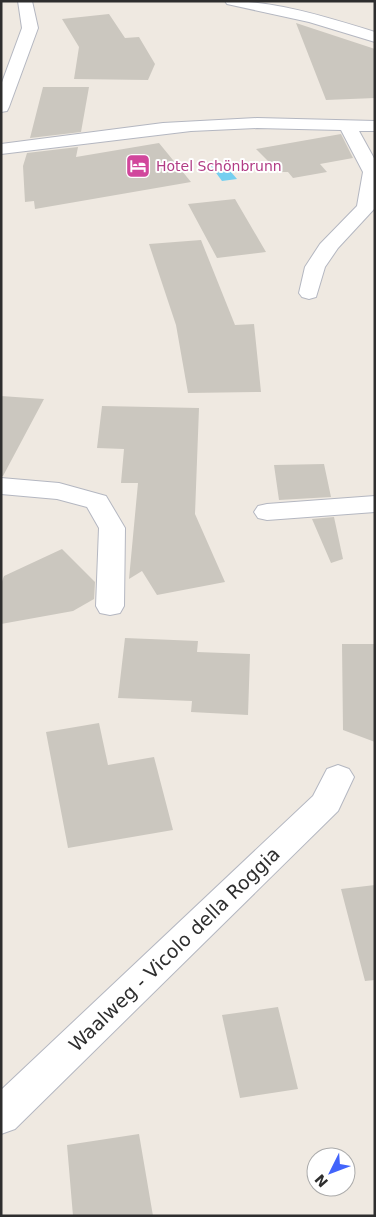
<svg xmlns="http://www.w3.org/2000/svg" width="376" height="1217" font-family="'DejaVu Sans',sans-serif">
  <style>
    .water { fill: #75cff0 }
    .building { fill: #cbc7bf }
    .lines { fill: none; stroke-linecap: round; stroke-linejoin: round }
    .minor-casing { stroke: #b4b7c1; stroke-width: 2 }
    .minor { fill: #fff; fill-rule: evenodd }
    .labels { text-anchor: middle; stroke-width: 4; stroke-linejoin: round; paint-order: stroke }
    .far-hotel-label { font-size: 14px; fill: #b23c85; stroke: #fff; text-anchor: start }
    .near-street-label { font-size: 19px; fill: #2e2e2e; stroke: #fff }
  </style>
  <rect width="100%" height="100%" fill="#efe9e1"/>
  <path class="water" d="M 225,165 L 237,179 L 222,181 L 211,166 Z"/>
  <path class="building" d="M 109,14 L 125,38 L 139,37 L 155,64 L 148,80 L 74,79 L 79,47 L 62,19 Z
    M 296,23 L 375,49 L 375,98 L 326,100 Z
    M 43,87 L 89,87 L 81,132 L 30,138 Z
    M 341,134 L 353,158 L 320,164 L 327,172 L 293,178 L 288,172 L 279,172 L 256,149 Z
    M 159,143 L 191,182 L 35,209 L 34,201 L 25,202 L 23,166 L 27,153 L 78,147 L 76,157 Z
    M 235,199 L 266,252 L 217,258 L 188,204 Z
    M 201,240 L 235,325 L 254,324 L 261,392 L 188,393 L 176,325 L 149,244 Z
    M 1,396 L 44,399 L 3,476 L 1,476 Z
    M 102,406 L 199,408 L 195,514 L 225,582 L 157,595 L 142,571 L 129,579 L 138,483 L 121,483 L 124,449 L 97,448 Z
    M 324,464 L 331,497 L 279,500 L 274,465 Z
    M 334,517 L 343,559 L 331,563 L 312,519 Z
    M 62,549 L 95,582 L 94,599 L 73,611 L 1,624 L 1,584 L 4,576 Z
    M 125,638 L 198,641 L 197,652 L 250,654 L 248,715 L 191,712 L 192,701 L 118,698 Z
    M 342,644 L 375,644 L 375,742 L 343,730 Z
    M 99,723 L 108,765 L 154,757 L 173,830 L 68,848 L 46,732 Z
    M 375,885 L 375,980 L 365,981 L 341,889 Z
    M 278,1007 L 298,1089 L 240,1098 L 222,1015 Z
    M 139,1134 L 153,1216 L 73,1216 L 67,1145 Z"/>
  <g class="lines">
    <defs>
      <path id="minor" d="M 18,1 L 32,1 L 38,28 L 9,107 L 7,111 L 1,112 L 1,85 L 22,28 Z
        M 225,1 C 277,1 326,17 375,32 L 375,42 L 309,22 L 227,4 Z
        M 257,118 L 375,121 L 375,131 L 359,131 L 375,160 L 375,208 L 338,248 L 325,267 L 316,297 L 309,299 L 302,297 L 299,293 L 305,267 L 320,244 L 357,206 L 363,172 L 341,130 L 257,128 L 191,131 L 1,154 L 1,144 L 163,123 Z
        M 1,478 L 59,483 L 106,496 L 125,528 L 124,606 L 120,613 L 110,615 L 100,613 L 96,606 L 99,528 L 87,507 L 57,499 L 1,494 Z
        M 375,496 L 375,512 L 267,520 L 258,518 L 254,512 L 258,506 L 267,504 Z
        M 338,765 L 349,769 L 354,777 L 338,811 L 15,1129 L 1,1134 L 1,1090 L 313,796 L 327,769 Z"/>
    </defs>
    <use href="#minor" class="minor-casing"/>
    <use href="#minor" class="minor"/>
  </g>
  <defs>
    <symbol id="hotel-square" viewBox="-11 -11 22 22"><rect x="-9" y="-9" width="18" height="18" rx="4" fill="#d1479c" stroke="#fff"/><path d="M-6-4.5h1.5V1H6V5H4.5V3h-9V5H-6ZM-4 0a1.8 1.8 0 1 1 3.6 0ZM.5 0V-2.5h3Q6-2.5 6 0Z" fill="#fff"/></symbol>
  </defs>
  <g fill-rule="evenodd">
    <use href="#hotel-square" x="124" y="152" width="28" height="28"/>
  </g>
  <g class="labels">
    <g class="far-hotel-label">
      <text x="156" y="171">Hotel Schönbrunn</text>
    </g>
    <g class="near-street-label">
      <text transform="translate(174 949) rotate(-44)" y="7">Waalweg - Vicolo della Roggia</text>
    </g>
  </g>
  <rect width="376" height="1217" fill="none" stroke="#2e2e2e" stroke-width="5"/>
  <g transform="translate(331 1172) rotate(228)"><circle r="24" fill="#ffffff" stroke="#ababab"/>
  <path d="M0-4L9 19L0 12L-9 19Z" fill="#4264fb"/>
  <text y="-8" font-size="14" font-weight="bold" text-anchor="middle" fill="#2e2e2e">N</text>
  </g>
</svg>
